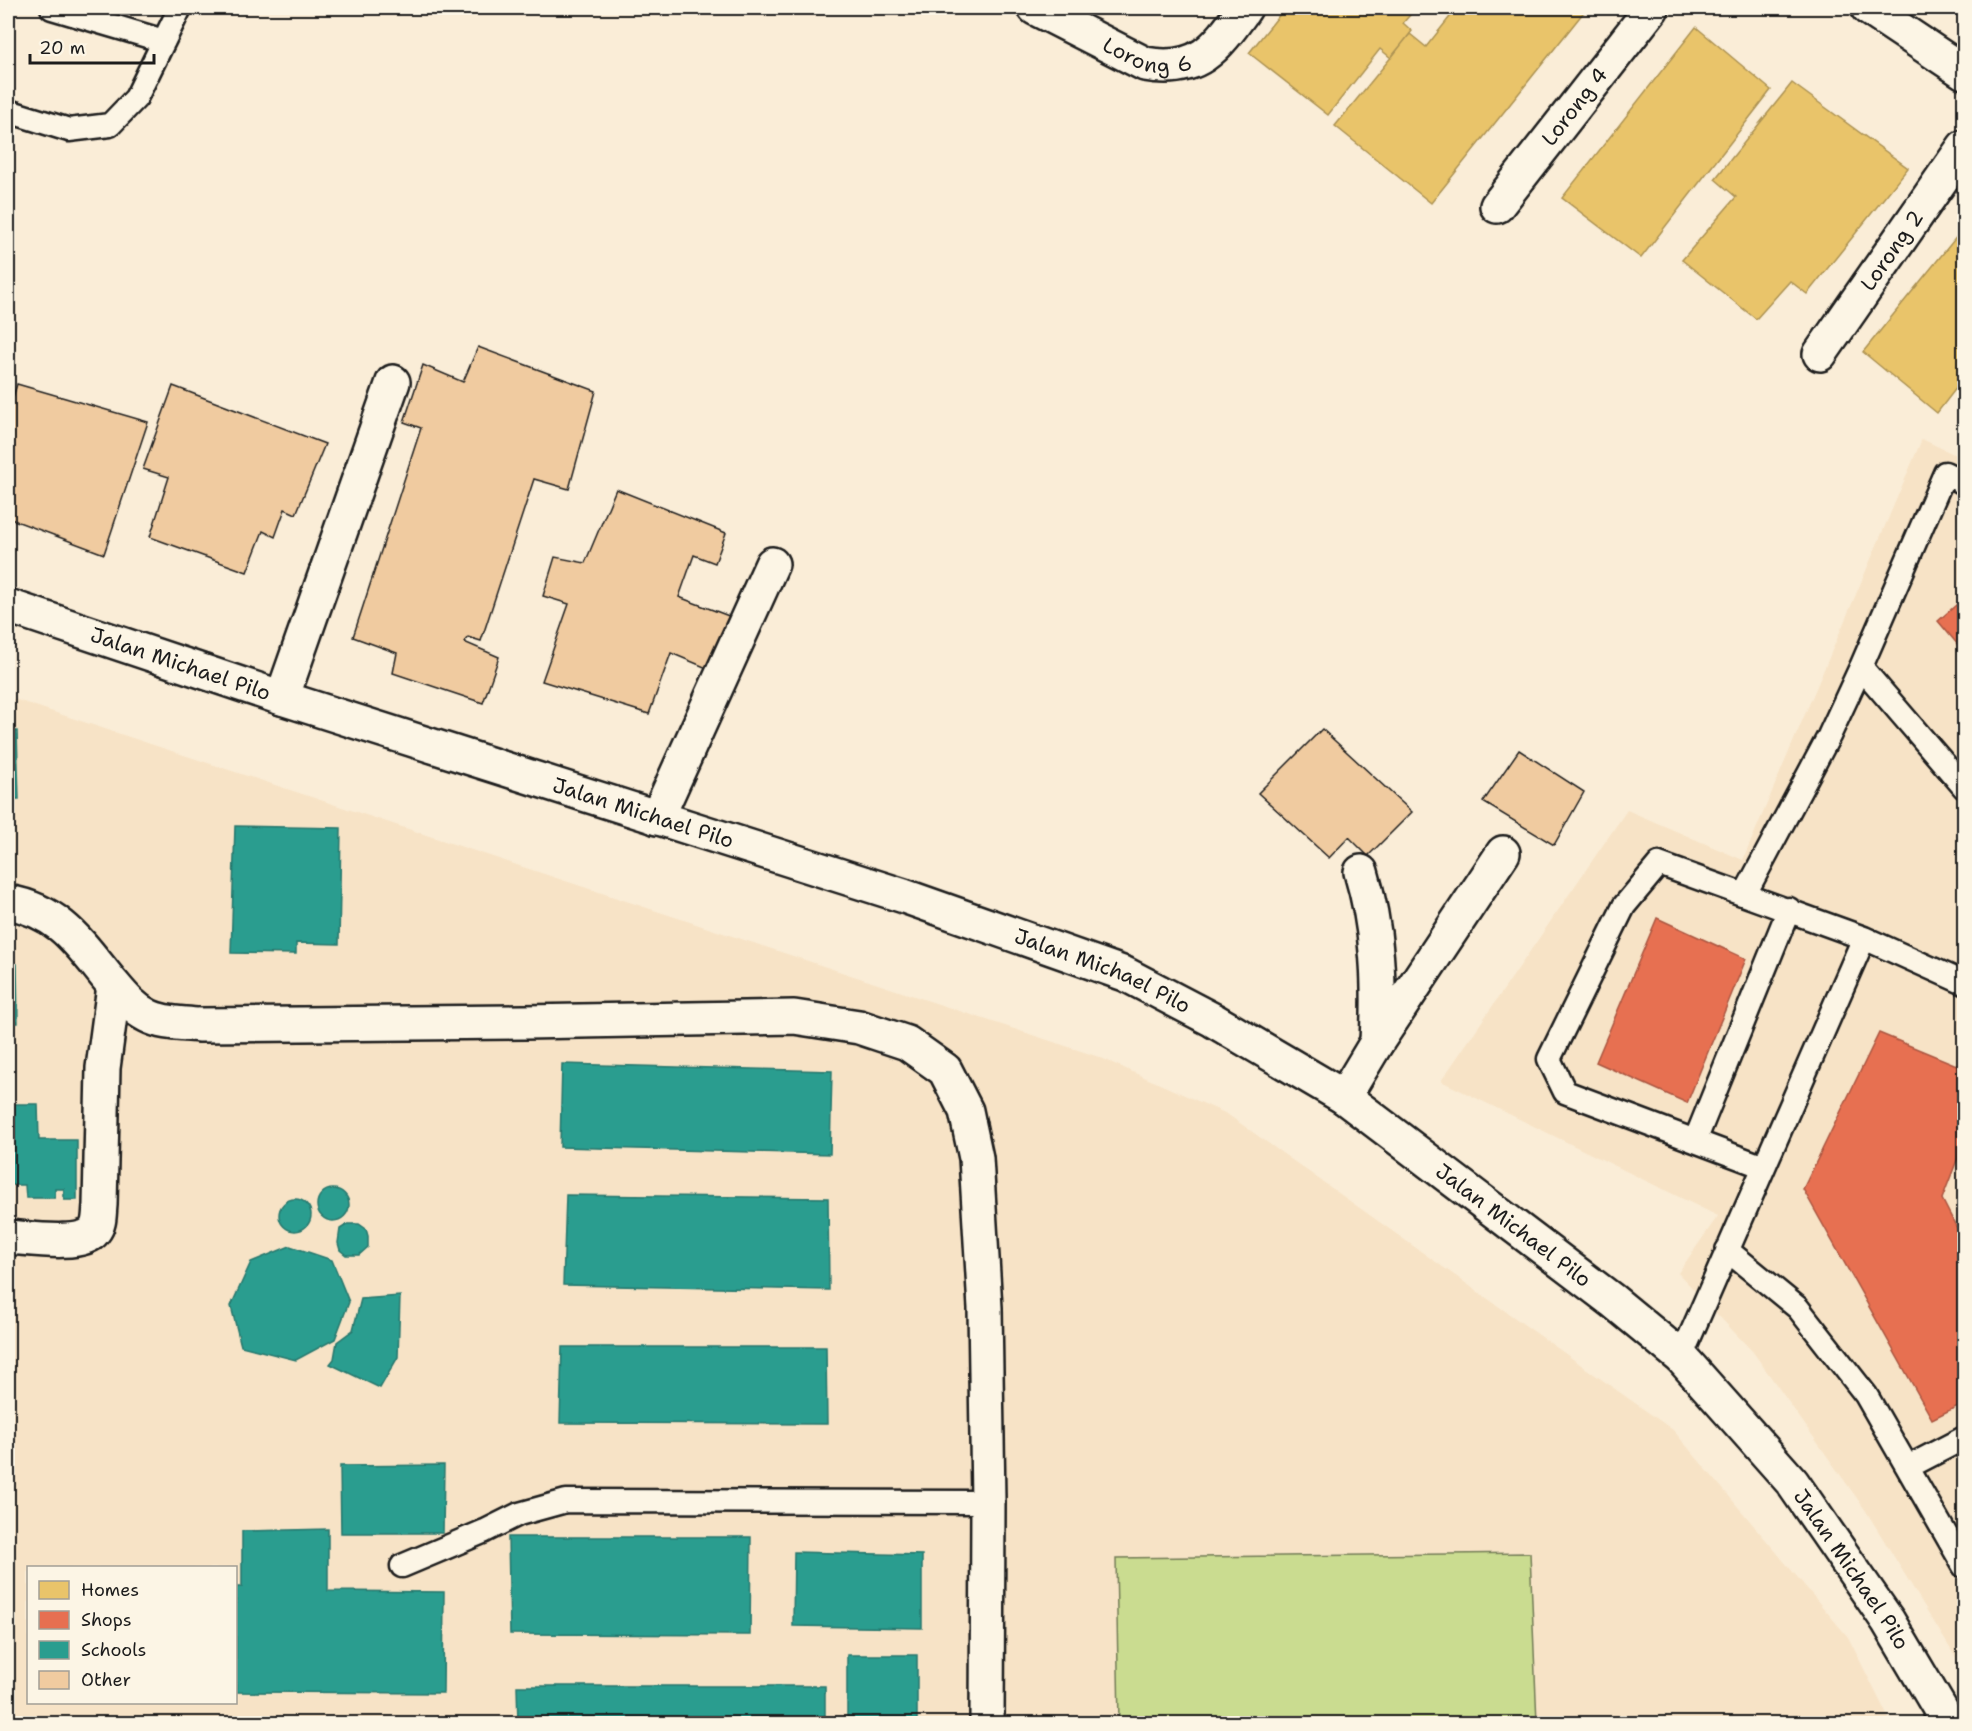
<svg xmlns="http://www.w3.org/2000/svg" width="1972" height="1731" font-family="'Shantell Sans',sans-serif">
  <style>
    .built { fill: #f7e3c6; fill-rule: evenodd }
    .pitch { fill: #cadc90; stroke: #737c56; stroke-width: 1.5 }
    .homes { fill: #e9c46a; stroke: #ac9253; stroke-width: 1.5 }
    .shops { fill: #e76f51; stroke: #aa5641; stroke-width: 1.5 }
    .schools { fill: #2a9d8f; stroke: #26766c; stroke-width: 1.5 }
    .building { fill: #f0cba0; stroke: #1c1c1c; stroke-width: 1.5 }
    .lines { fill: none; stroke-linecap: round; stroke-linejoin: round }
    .lane-casing { stroke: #1c1c1c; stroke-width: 27 }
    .street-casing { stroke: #1c1c1c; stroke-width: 38 }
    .secondary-casing { stroke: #1c1c1c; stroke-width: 38 }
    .lane { stroke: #fcf5e5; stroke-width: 22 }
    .street { stroke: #fcf5e5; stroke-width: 33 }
    .secondary { stroke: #fcf5e5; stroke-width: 33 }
    .labels { text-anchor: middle; stroke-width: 6; stroke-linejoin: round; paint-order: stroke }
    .street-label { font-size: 21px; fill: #1c1c1c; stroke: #fcf5e5 }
  </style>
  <rect width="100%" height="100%" fill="#faedd7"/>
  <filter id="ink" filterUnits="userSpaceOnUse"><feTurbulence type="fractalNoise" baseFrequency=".0167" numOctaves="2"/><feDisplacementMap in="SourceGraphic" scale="12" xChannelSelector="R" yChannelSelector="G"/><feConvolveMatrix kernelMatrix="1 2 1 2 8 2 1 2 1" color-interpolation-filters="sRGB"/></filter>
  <g filter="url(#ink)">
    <path class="built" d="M 1922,439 L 1964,459 L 1964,1671 L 1866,1511 L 1753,1352 L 1678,1273 L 1718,1216 L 1441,1081 L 1627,810 L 1743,860 Z
      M 8,697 L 1099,1057 L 1227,1114 L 1673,1430 L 1848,1637 L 1891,1723 L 8,1724 ZM 28,1568 L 236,1568 L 236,1702 L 28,1702 Z"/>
    <path class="pitch" d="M 1530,1553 L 1537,1723 L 1119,1723 L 1116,1558 Z"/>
    <path class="homes" d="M 1285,8 L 1416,8 L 1403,23 L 1412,31 L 1391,58 L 1380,49 L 1328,115 L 1249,53 Z
      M 1457,8 L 1587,8 L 1431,203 L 1335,126 L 1410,34 L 1426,47 Z
      M 1696,27 L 1771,90 L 1641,258 L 1562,198 Z
      M 1792,83 L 1908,168 L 1807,294 L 1790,281 L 1756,319 L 1682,260 L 1736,197 L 1715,179 Z
      M 1958,235 L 1964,240 L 1964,378 L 1937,413 L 1863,352 Z"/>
    <path class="shops" d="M 1964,598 L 1964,652 L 1938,621 Z
      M 1657,918 L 1746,959 L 1687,1103 L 1596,1062 Z
      M 1879,1033 L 1964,1068 L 1964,1142 L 1942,1199 L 1964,1242 L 1964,1403 L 1932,1419 L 1803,1189 Z"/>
    <path class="schools" d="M 8,731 L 17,731 L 19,799 L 8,799 Z
      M 235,826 L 341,828 L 339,944 L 296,943 L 296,954 L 231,953 Z
      M 8,964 L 17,964 L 18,1023 L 8,1023 Z
      M 562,1064 L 832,1071 L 830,1154 L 560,1147 Z
      M 8,1104 L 38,1104 L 39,1140 L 77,1140 L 77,1200 L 64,1200 L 64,1189 L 55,1189 L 55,1198 L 26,1198 L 25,1185 L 8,1185 Z
      M317 1205a16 16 0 1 1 32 0a16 16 0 1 1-32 0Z
      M 566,1195 L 828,1198 L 829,1290 L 563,1285 Z
      M279 1215a16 16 0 1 1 32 0a16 16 0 1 1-32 0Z
      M 348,1224 L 359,1224 L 366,1229 L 368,1236 L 368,1247 L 359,1255 L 346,1255 L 340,1250 L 338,1243 L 340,1229 Z
      M 290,1246 L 332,1260 L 349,1302 L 335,1339 L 296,1360 L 241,1346 L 231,1306 L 251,1262 Z
      M 400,1296 L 398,1357 L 380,1388 L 330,1364 L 334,1359 L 337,1342 L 353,1330 L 361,1299 Z
      M 562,1347 L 826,1347 L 827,1424 L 560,1423 Z
      M 444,1465 L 443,1533 L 341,1533 L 340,1466 Z
      M 328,1529 L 328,1591 L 444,1592 L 443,1693 L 236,1692 L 236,1587 L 242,1587 L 242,1531 Z
      M 508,1537 L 751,1537 L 750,1635 L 510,1634 Z
      M 794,1552 L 922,1555 L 922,1628 L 793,1626 Z
      M 847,1655 L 917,1655 L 917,1724 L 847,1724 Z
      M 517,1686 L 825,1686 L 825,1724 L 518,1724 Z"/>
    <path class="building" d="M 478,347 L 596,391 L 569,489 L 534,479 L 481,641 L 468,637 L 464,642 L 499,657 L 483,703 L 393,673 L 397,653 L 353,637 L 421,428 L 404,422 L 423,365 L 463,382 Z
      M 17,384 L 148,422 L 104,554 L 8,518 L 8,413 Z
      M 173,386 L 325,444 L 296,514 L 285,509 L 275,537 L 263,531 L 247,572 L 150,537 L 169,477 L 143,469 Z
      M 616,489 L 726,533 L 715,563 L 694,555 L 679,597 L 734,618 L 714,671 L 671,653 L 649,714 L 542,681 L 569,604 L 543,596 L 555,557 L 585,563 Z
      M 1322,729 L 1412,812 L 1368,856 L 1349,837 L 1329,858 L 1258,793 Z
      M 1519,750 L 1584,792 L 1554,845 L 1483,802 Z"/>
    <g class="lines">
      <defs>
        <path id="lane" d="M 52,8 L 164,41
          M 8,111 L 69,130 L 110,125 L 136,98 L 180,8
          M 1964,483 L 1945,473 L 1861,667 L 1964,787
          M 1745,894 L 1829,736 L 1861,667
          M 1695,1141 L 1789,909
          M 1764,1167 L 1565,1092 L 1549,1059 L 1624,906 L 1659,864 L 1864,938
          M 1727,1250 L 1798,1308 L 1866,1395 L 1964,1566
          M 1681,1357 L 1864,938 L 1964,983
          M 1908,1467 L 1964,1438
          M 402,1566 L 485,1531 L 519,1514 L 566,1501 L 988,1502"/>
        <g id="street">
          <path id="s1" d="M 1035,8 L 1145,64 C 1199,74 1217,47 1245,8"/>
          <path id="s2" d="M 1497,206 L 1652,8"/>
          <path id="s3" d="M 1820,354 L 1964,147"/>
          <path d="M 282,698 L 393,382"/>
          <path d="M 657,818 L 772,564"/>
          <path d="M 1361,872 C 1378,928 1380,984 1377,1042"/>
          <path d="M 8,902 C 61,912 79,943 111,982 C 122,995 132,1008 148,1016 C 163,1024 182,1023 198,1025 L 525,1022 L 794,1017 L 859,1027 L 907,1043 L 945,1070 L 966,1111 L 976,1158 L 985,1308 L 988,1502 L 987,1724"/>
          <path d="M 1344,1097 L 1377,1042 L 1503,853"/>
          <path d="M 8,1237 C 27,1238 82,1247 94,1231 C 100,1224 99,1214 100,1205 L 103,1068 L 114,986"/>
        </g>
        <g id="secondary">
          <path d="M 1868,8 L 1964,72"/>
          <path id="s4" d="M 8,606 L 282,698 L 904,896 L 1125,974 L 1213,1020 L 1344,1097 L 1613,1301 L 1681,1357 L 1792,1482 L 1888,1621 L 1949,1724"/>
        </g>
      </defs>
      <use href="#lane" class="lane-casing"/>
      <use href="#street" class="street-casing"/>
      <use href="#secondary" class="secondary-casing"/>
      <use href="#lane" class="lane"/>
      <use href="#street" class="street"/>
      <use href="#secondary" class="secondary"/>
    </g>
  </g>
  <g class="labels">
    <g class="street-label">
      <text dy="7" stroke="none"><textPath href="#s1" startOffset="124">Lorong 6</textPath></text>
      <text dy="7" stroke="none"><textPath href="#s2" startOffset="126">Lorong 4</textPath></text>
      <text dy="7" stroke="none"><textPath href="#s3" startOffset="126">Lorong 2</textPath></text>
      <text dy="7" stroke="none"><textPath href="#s4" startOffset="182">Jalan Michael Pilo</textPath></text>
      <text dy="7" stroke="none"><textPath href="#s4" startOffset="668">Jalan Michael Pilo</textPath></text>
      <text dy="7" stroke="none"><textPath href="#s4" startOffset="1154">Jalan Michael Pilo</textPath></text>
      <text dy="7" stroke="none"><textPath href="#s4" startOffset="1640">Jalan Michael Pilo</textPath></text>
      <text dy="7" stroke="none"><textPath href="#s4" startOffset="2126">Jalan Michael Pilo</textPath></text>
    </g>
  </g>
  <rect width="1972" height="1731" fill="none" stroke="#fcf5e5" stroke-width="30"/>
  <rect x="15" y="15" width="1942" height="1701" fill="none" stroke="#1c1c1c" stroke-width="2" filter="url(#ink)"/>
  <rect x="27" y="1566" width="210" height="138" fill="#fcf5e5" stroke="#a29e95" stroke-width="1.5"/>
  <rect x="39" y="1581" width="30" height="18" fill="#e9c46a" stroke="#a29e95" stroke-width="1.5"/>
  <text x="81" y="1596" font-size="18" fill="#1c1c1c">Homes</text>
  <rect x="39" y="1611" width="30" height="18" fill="#e76f51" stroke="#a29e95" stroke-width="1.5"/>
  <text x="81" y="1626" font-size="18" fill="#1c1c1c">Shops</text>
  <rect x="39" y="1641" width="30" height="18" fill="#2a9d8f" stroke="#a29e95" stroke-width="1.5"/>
  <text x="81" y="1656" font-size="18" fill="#1c1c1c">Schools</text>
  <rect x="39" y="1671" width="30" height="18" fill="#f0cba0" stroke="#a29e95" stroke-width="1.5"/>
  <text x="81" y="1686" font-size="18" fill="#1c1c1c">Other</text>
  <path d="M30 54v9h124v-9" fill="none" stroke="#1c1c1c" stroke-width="3"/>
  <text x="39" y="54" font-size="18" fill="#1c1c1c" stroke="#fcf5e5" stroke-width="4.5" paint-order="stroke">20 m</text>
</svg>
